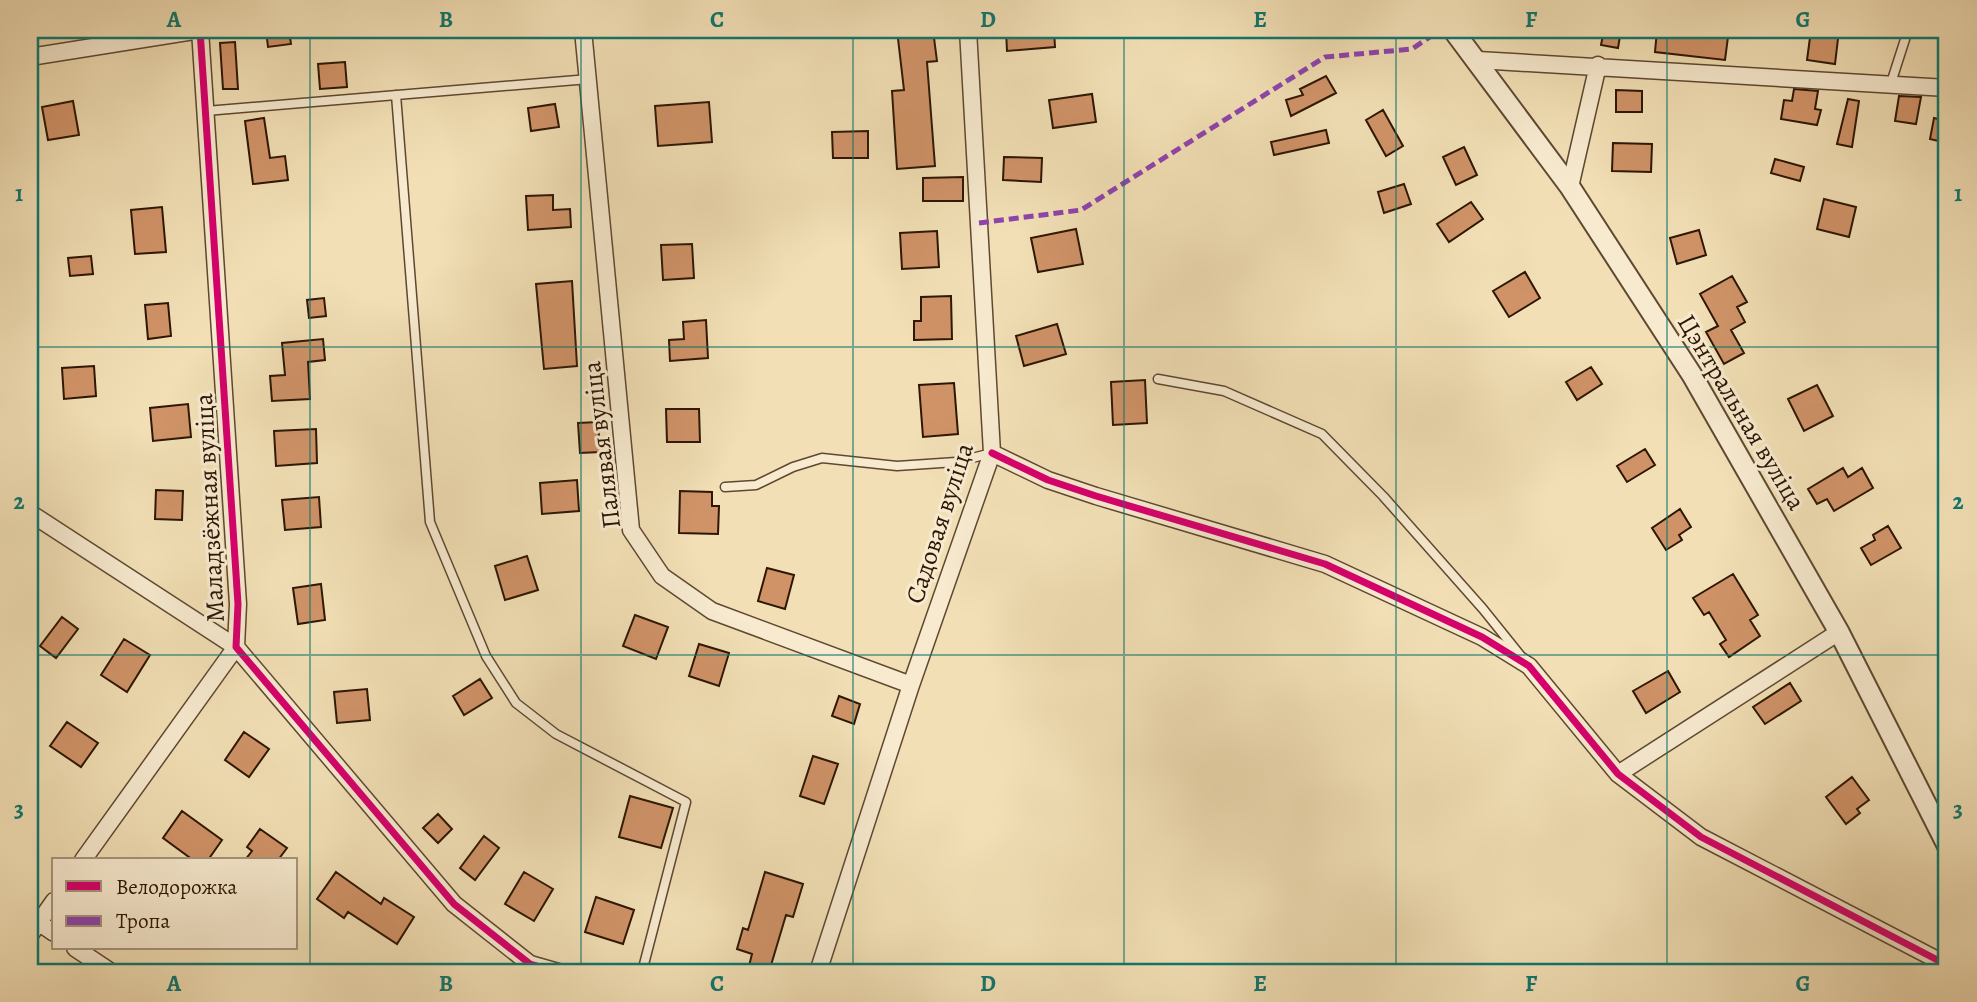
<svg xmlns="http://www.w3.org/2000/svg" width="1977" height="1002" font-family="Alegreya,serif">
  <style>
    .building { fill: #d09368; stroke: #2d1605; stroke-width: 2 }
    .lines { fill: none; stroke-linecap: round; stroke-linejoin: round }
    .service-casing { stroke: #5e4831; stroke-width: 11 }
    .minor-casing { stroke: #5e4831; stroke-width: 19 }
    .tertiary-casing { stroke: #5e4831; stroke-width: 23 }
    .service { stroke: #f7eacf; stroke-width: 8 }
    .minor { stroke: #f7eacf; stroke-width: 16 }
    .tertiary { stroke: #f7eacf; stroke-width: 19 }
    .quiet { stroke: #8e44ad; stroke-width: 5; stroke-dasharray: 10 5; stroke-linecap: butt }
    .cycleway-casing { stroke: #f7eacf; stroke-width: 11 }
    .cycleway { stroke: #d6006c; stroke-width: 7 }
    .grid { fill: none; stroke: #0f766e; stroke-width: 2; stroke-opacity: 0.55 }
    .labels { text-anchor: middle; stroke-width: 6; stroke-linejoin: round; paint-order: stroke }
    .street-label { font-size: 26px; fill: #2d1605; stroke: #f7eacf }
    .neatline { fill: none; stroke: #0f766e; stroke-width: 2.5 }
    .grid-label { font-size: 23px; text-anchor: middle; font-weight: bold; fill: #0f766e }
  </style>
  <rect width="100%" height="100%" fill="#f2dfb5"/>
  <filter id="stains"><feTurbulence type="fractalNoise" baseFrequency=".00286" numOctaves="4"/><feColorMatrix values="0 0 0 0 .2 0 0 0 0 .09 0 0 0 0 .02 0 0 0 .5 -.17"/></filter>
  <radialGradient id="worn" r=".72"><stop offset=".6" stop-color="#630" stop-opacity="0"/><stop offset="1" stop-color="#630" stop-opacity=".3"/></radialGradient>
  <path class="building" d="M 266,30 L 289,30 L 291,44 L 268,47 Z
    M 897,30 L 933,30 L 937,61 L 927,62 L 935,166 L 897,169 L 892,91 L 904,90 Z
    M 1006,30 L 1054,30 L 1055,47 L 1007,51 Z
    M 1604,30 L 1621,30 L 1618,48 L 1601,45 Z
    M 1657,30 L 1728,37 L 1725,60 L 1655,52 Z
    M 1811,30 L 1839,30 L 1835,64 L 1807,60 Z
    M 235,42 L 238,89 L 223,89 L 220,43 Z
    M 345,62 L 347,87 L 320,89 L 318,64 Z
    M 1326,76 L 1336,93 L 1291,116 L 1286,100 L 1303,95 L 1300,89 Z
    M 1794,89 L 1818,91 L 1815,109 L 1821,110 L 1817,125 L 1781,119 L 1784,100 L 1792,101 Z
    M 1616,90 L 1642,91 L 1642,112 L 1616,112 Z
    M 1092,94 L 1096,122 L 1053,128 L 1049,100 Z
    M 1899,96 L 1921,97 L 1916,124 L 1895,121 Z
    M 1848,99 L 1859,101 L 1852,147 L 1837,144 Z
    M 73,101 L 79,135 L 48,140 L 42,107 Z
    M 709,102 L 712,142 L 658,146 L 655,106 Z
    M 555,104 L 559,127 L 531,131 L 528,108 Z
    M 1383,110 L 1403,146 L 1386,156 L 1366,120 Z
    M 264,118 L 270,158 L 285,156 L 288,180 L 253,184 L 245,121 Z
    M 1934,118 L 1947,121 L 1947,143 L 1930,139 Z
    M 1326,130 L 1329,143 L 1274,155 L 1271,142 Z
    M 868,131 L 868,158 L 833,158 L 832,132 Z
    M 1613,143 L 1652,144 L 1651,172 L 1612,171 Z
    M 1464,147 L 1477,175 L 1456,185 L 1443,157 Z
    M 1004,157 L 1042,158 L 1041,182 L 1003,180 Z
    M 1775,159 L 1804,167 L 1800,181 L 1771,173 Z
    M 963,177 L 963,201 L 923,201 L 923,178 Z
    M 1404,184 L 1411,204 L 1384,213 L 1378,192 Z
    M 553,195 L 553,210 L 570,209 L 571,227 L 528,230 L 526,196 Z
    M 1824,199 L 1856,207 L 1849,237 L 1817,229 Z
    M 1471,202 L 1483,219 L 1449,242 L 1437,224 Z
    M 162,207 L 166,252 L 135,254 L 131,210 Z
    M 1076,229 L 1083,264 L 1038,272 L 1031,238 Z
    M 1699,230 L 1706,255 L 1677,264 L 1670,238 Z
    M 937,231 L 939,267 L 902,269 L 900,233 Z
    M 692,244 L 694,278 L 663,280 L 661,245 Z
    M 91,256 L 93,274 L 70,276 L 68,258 Z
    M 1525,272 L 1540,298 L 1509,317 L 1493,291 Z
    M 1732,276 L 1747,302 L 1737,307 L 1745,322 L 1731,330 L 1744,353 L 1724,364 L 1706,332 L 1718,326 L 1700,294 Z
    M 572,281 L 577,366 L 544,369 L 536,284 Z
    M 951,296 L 952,339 L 914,340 L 914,321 L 921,321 L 921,297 Z
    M 324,298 L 326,316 L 309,318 L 307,300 Z
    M 168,303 L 171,336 L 148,339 L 145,305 Z
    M 706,320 L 708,358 L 670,361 L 669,340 L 684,339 L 683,322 Z
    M 1057,324 L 1066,354 L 1024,366 L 1016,336 Z
    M 323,339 L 325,360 L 308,362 L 310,399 L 272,401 L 270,376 L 285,375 L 282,343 Z
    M 94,366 L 96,396 L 64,399 L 62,368 Z
    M 1591,367 L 1602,384 L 1577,400 L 1566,382 Z
    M 1145,380 L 1147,423 L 1113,425 L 1111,382 Z
    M 954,383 L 958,434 L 923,437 L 919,385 Z
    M 1817,385 L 1833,416 L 1804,431 L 1788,399 Z
    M 188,404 L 191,437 L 153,441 L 150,408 Z
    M 666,409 L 699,409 L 700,442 L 667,442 Z
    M 598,422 L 600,452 L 580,453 L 578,423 Z
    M 316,429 L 317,463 L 276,466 L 274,431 Z
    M 1645,449 L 1655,465 L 1627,482 L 1617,466 Z
    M 1843,468 L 1848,477 L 1862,468 L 1873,488 L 1834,511 L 1827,499 L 1817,504 L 1808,489 Z
    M 577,480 L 579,511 L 542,514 L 540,483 Z
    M 156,490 L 183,491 L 182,520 L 155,519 Z
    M 680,491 L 712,492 L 712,506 L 719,506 L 718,534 L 679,533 Z
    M 319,497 L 321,527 L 285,530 L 282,500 Z
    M 1680,509 L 1691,527 L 1679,535 L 1682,540 L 1666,550 L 1652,528 Z
    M 1888,526 L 1901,548 L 1871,565 L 1861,548 L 1875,540 L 1873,535 Z
    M 527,556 L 538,590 L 505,600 L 495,566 Z
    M 767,568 L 794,575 L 785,609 L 758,601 Z
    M 1733,574 L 1758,615 L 1750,620 L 1760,636 L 1729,657 L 1720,644 L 1726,640 L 1709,612 L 1704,615 L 1693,598 Z
    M 321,584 L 325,620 L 298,624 L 293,588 Z
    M 635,615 L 668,627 L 656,659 L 623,646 Z
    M 62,617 L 78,629 L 56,658 L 40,646 Z
    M 124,639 L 150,655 L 127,692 L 101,675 Z
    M 699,644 L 729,653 L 719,686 L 689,676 Z
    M 1668,671 L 1680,692 L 1646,713 L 1633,691 Z
    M 480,679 L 492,698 L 464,715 L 453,696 Z
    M 1790,683 L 1801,701 L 1765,724 L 1753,707 Z
    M 367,689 L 370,720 L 337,723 L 334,692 Z
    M 839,696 L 860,704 L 854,724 L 832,716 Z
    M 67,722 L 98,743 L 81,767 L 50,746 Z
    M 244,732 L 269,749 L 249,777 L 225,760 Z
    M 813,756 L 838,764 L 824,804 L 800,796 Z
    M 1852,777 L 1869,800 L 1857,809 L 1860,813 L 1846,824 L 1826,797 Z
    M 630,796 L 673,808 L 661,848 L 619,837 Z
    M 182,811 L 222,840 L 208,860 L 193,860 L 163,838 Z
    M 438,814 L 452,829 L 438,843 L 423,828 Z
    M 260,829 L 287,848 L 278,860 L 245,860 L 252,851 L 247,847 Z
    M 484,836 L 499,848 L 475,880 L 460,868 Z
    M 336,872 L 381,904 L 384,898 L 414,917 L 397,944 L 348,912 L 344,918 L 317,899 Z
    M 524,872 L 553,889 L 534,921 L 505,904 Z
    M 765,872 L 803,884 L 793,917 L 786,915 L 769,972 L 749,966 L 752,954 L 737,949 L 743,928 L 748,930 Z
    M 596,897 L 634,910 L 623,944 L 585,932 Z"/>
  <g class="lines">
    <defs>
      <path id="service" d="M 1891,83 L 1908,30
        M 396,95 L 430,522 L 486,656 L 516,703 L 556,734 L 686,802 L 642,972
        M 206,111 L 589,79
        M 1158,379 L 1224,391 L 1322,434 L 1383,496 L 1483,609 L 1520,655
        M 725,487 L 756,485 L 793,467 L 822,458 L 897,466 L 956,462 L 992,453"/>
      <path id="minor" d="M 200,30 L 238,604 L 236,647 L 454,904 L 530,964 L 558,972
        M 583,30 L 631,530 L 662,576 L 712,611 L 911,685
        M 30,57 L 200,30
        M 1478,60 L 1947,88
        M 1570,187 L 1598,65
        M 992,453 L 1048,480 L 1096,496 L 1325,564 L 1482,637 L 1529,666 L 1618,774 L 1701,837 L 1947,965
        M 30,513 L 236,647 L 83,860
        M 1618,774 L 1839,632
        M 32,918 L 54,933
        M 30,935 L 54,901
        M 75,948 L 111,972
        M 818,972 L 911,685 L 992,453 L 968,30"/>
      <path id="tertiary" d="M 1453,30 L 1570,187 L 1692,375 L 1839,632 L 1947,845"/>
    </defs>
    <use href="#service" class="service-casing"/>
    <use href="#minor" class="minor-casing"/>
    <use href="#tertiary" class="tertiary-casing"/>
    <use href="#service" class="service"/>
    <use href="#minor" class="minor"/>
    <use href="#tertiary" class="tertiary"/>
    <path class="quiet" d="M 979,223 L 1081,210 L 1325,57 L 1412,49 L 1440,30"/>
    <defs>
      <path id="cycleway" d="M 200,30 L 238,604 L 236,647 L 454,904 L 530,964 L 558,972
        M 992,453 L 1048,480 L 1096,496 L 1325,564 L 1482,637 L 1529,666 L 1618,774 L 1701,837 L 1947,965"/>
    </defs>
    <use href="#cycleway" class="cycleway-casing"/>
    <use href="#cycleway" class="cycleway"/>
  </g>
  <path class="grid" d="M 310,30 L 310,972M 581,30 L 581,972M 853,30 L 853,972M 1124,30 L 1124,972M 1396,30 L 1396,972M 1667,30 L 1667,972M 30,347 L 1947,347M 30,655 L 1947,655"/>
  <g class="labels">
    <g class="street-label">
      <text transform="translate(1742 412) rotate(59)" y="9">Цэнтральная вуліца</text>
      <text transform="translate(601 445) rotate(-97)" y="9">Палявая вуліца</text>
      <text transform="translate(209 508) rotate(-93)" y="9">Маладзёжная вуліца</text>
      <text transform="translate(939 523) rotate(-72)" y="9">Садовая вуліца</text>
    </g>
  </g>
  <rect width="1977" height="1002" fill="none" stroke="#f2dfb5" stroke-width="77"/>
  <rect x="52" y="858" width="245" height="91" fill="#f7eacf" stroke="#a6957e" stroke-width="2"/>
  <rect x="66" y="881" width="35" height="10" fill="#d6006c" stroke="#a6957e" stroke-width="2"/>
  <text x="116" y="894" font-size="21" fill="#2d1605">Велодорожка</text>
  <rect x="66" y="916" width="35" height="10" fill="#8e44ad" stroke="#a6957e" stroke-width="2"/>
  <text x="116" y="928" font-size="21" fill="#2d1605">Тропа</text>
  <rect x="38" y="38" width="1900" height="926" class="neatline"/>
  <g class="grid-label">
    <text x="174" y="27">A</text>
    <text x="446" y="27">B</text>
    <text x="717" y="27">C</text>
    <text x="988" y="27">D</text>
    <text x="1260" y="27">E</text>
    <text x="1531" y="27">F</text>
    <text x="1803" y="27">G</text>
    <text x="19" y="201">1</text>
    <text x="1958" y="201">1</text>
    <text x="19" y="509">2</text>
    <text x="1958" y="509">2</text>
    <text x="19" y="817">3</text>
    <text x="1958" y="817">3</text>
    <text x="174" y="991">A</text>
    <text x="446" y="991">B</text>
    <text x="717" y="991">C</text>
    <text x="988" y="991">D</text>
    <text x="1260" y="991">E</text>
    <text x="1531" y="991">F</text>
    <text x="1803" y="991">G</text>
  </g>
  <rect width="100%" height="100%" filter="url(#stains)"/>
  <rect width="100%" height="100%" fill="url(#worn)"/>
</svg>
